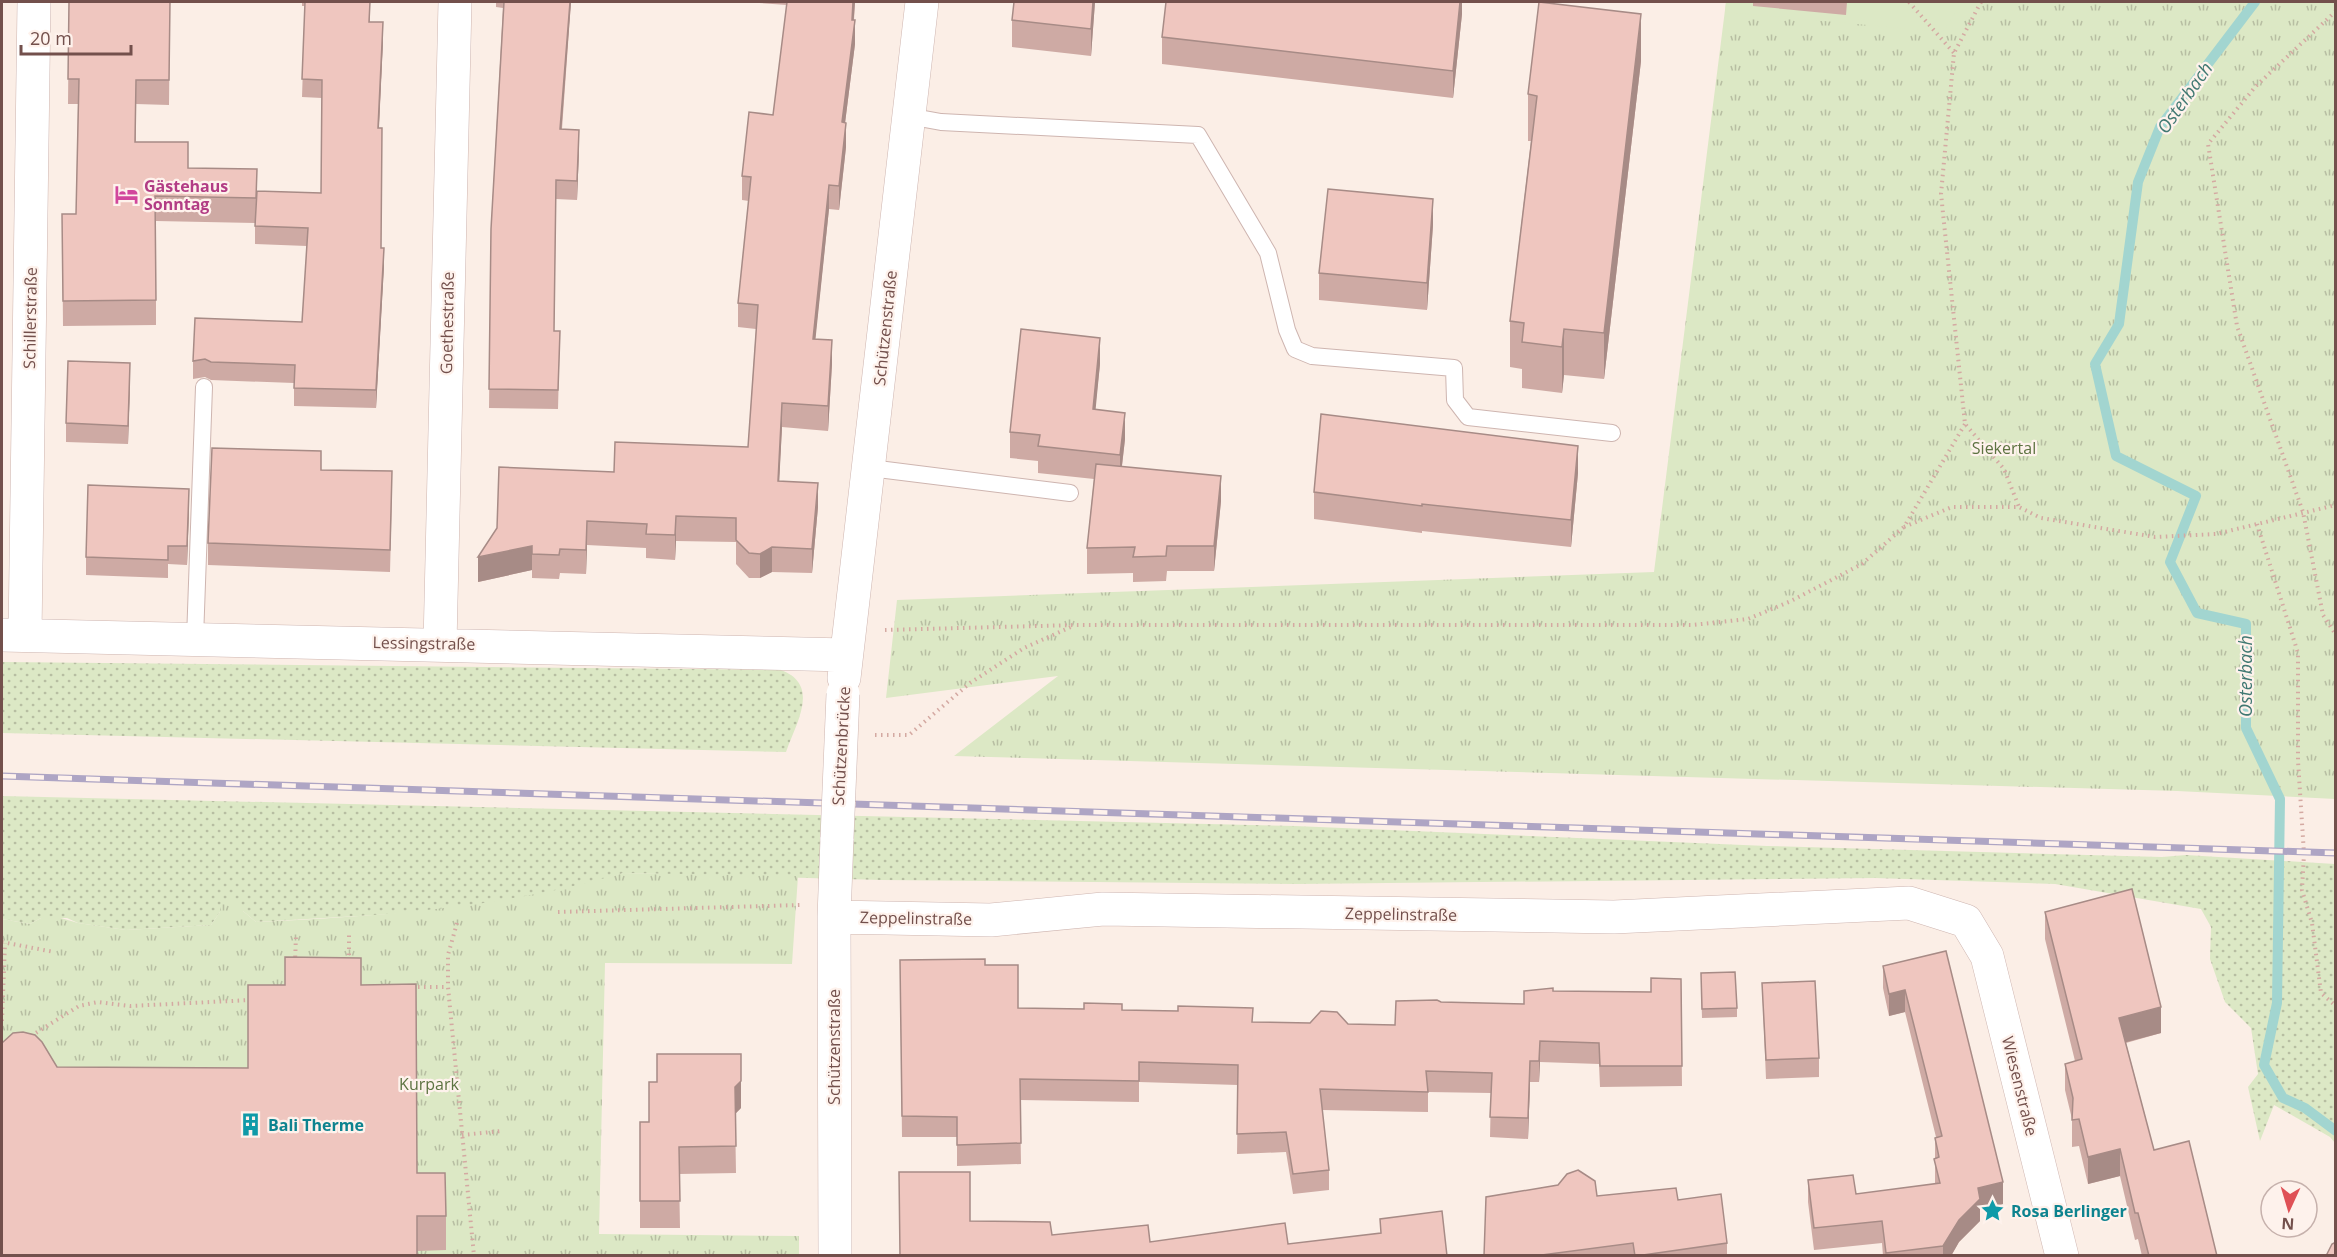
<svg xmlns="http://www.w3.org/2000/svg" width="2337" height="1257" font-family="'Open Sans',sans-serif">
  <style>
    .grass { fill: url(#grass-dots) }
    .park { fill: url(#park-tufts) }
    .pitch { fill: #dce8c5 }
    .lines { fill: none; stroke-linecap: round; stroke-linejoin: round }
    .stream { stroke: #a2d5d0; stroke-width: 10 }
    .lane-casing { stroke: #ceb5b0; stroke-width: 18 }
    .street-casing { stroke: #ceb5b0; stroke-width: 34 }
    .path { stroke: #d4a9a2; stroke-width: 4; stroke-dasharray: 1.5 4.5; stroke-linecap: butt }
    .lane { stroke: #fff; stroke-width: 16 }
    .street { stroke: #fff; stroke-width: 33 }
    .rail-casing { stroke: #aea5c4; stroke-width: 7 }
    .rail { stroke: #fef2ec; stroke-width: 4.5; stroke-dasharray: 14; stroke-linecap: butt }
    .street-bridge-casing { stroke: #ceb5b0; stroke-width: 34; stroke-linecap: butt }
    .street-bridge { stroke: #fff; stroke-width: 33 }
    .wall { fill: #ceaaa4 }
    .shaded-wall { fill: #a78b86 }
    .building { fill: #efc6bf; stroke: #a78b86; stroke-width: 1.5 }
    .labels { text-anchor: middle; stroke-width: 4.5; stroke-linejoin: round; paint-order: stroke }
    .hotel-label { font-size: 16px; font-weight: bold; fill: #b23c85; stroke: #fef2ec; text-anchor: start }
    .street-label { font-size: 16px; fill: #73504c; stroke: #fef2ec }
    .park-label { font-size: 16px; fill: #5d7341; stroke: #fef2ec }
    .culture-label { font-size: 16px; font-weight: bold; fill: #0d838f; stroke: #fef2ec; text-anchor: start }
    .water-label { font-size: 18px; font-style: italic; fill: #407872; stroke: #fef2ec }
  </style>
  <defs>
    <pattern id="grass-dots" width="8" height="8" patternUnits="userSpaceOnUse" patternTransform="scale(1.5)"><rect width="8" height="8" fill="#dce8c5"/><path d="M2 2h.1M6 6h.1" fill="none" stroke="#b7bea2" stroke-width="1.8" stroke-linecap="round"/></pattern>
    <pattern id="park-tufts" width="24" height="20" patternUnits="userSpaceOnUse" patternTransform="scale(1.5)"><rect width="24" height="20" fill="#dce8c5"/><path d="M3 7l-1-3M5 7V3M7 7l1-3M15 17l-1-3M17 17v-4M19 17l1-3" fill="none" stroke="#b7bea2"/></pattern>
  </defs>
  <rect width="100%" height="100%" fill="#fbeee6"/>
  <path class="grass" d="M 2,662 L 781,670 C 821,685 796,723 786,752 L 2,733 Z
    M 2,796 L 1295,826 L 1767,846 L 2162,857 L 2186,855 L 2335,864 L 2335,1143 L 2330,1137 L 2274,1105 L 2260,1141 L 2248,1087 L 2258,1074 L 2251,1028 L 2225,1002 L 2210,959 L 2211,927 L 2201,909 L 2055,884 L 1875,878 L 1296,884 L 881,880 L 624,873 L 580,886 L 507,901 L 427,912 L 256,922 L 243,911 L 220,912 L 211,925 L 126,930 L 78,923 L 67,918 L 41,918 L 30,924 L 2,919 Z"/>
  <path class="park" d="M 1726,2 L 2335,2 L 2335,799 L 2177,791 L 954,756 L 1058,676 L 886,698 L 897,600 L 1654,572 Z
    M 623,873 L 798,876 L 792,964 L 605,963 L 599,1234 L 799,1236 L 799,1255 L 2,1255 L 2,919 L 30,924 L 41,918 L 54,916 L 78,923 L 126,930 L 211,925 L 220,912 L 221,903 L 230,898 L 239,901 L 243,911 L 256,922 C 381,916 504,908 623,873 Z"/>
  <path class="pitch" d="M 1726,2 L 1962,2 L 1943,32 L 1725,12 Z"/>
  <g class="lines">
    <path class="stream" d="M 2255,2 L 2160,127 L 2138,182 L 2119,324 L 2095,364 L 2116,456 L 2196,496 L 2170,562 L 2197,613 L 2246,624 L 2246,728 L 2280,799 L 2277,1003 L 2264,1065 L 2283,1098 L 2305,1108 L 2336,1131"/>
    <defs>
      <path id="lane" d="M 908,116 L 941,122 L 1198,135 L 1268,253 L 1287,330 L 1295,349 L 1312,356 L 1454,368 L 1455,400 L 1468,417 L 1612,433
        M 870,468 L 1070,493
        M 195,639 L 204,387"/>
      <path id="street" d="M 2,635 L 846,655
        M 25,635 L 34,2
        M 440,644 L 455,2
        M 844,678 L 922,2
        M 834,917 L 991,920 L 1103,909 L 1614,917 L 1909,903 L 1966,921 L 1987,956 L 2062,1256
        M 835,1256 L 834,917 L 837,838"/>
    </defs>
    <use href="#lane" class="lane-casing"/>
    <use href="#street" class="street-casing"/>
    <path class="path" d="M 1909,2 L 1954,53
      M 1981,2 L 1954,53 L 1941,194 L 1965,424 L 2004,469 L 2019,507
      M 2336,11 L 2256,86 L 2208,144 L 2237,326 L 2303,512 L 2323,615 L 2336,635
      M 2257,524 L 2298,653 L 2298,761 L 2304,854 L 2302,890 L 2312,923 L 2321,993 L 2336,1006
      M 1904,527 L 1952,507 L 2019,507 L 2041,518 L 2155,537 L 2216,534 L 2336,505
      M 885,630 L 1076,625 L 1692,625 L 1748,619 L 1791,601 L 1862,564 L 1904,527 L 1965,424
      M 875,735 L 909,735 L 970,683 L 1024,648 L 1073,626
      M 558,912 L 800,905
      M 457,923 L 448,955 L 448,987 L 474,1256
      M 2,942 L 54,952
      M 349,961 L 349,932
      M 295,963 L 296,935
      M 412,987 L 448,987
      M 2,1021 L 5,943
      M 31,1036 L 79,1006 L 98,1002 L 130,1006 L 251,1000
      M 462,1135 L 501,1131"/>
    <use href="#lane" class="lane"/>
    <use href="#street" class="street"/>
    <defs>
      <path id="rail" d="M 2,776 L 2336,853"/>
    </defs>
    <use href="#rail" class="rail-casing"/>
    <use href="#rail" class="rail"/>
    <defs>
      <path id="street-bridge" d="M 837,838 L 843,694"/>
    </defs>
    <use href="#street-bridge" class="street-bridge-casing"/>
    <use href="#street-bridge" class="street-bridge"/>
  </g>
  <path class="wall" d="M 69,2 L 170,2 L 169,105 L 136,104 L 136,142 L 188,168 L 257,191 L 321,193 L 322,98 L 302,97 L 305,6 L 302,6 L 302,2 L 370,2 L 370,22 L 383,41 L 379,128 L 381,248 L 384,266 L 376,408 L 294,406 L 294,383 L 211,380 L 205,377 L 193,379 L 193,361 L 302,322 L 307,246 L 255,244 L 255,223 L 156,221 L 156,325 L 63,326 L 62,214 L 76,214 L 78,104 L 68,104 Z
    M 496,2 L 571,2 L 562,129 L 579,149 L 577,200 L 556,199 L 554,331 L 560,331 L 558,409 L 489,408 L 491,229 L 503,8 L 496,7 Z
    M 759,2 L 855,2 L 854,20 L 855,44 L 845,123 L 846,147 L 839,210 L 829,209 L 815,339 L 832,364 L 828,431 L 782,427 L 779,481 L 818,507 L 812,573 L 772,572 L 760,578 L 749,578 L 736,564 L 736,542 L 676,541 L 675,560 L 646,558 L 646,548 L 587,545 L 586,574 L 560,573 L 559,579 L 532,578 L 532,570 L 478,582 L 614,472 L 748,447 L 756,329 L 738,327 L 738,303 L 749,201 L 742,200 L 742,176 L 773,115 L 787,5 L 759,3 Z
    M 1095,2 L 1091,56 L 1012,47 L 1012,20 Z
    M 1462,2 L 1462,14 L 1453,98 L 1162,64 L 1162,37 Z
    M 1753,2 L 1847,2 L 1846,15 L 1753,6 Z
    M 1641,61 L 1604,379 L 1564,375 L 1562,393 L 1522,388 L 1522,369 L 1510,367 L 1510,321 L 1531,141 L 1528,141 L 1528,94 Z
    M 1433,225 L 1427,310 L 1319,300 L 1319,273 Z
    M 1100,364 L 1095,409 L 1125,439 L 1122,466 L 1221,501 L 1214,571 L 1167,571 L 1166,581 L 1133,582 L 1133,573 L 1087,574 L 1087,548 L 1094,479 L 1038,473 L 1038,461 L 1010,458 L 1010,432 Z
    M 130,382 L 128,444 L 66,442 L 66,423 Z
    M 321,470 L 392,494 L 390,572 L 208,565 L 208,543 Z
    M 1578,473 L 1571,547 L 1422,531 L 1422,533 L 1314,519 L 1314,492 Z
    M 189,507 L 187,565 L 168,564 L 168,578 L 86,575 L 86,557 Z
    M 2045,912 L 2161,1033 L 2126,1043 L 2154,1150 L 2217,1256 L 2142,1256 L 2138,1239 L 2135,1240 L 2120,1176 L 2088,1184 L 2079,1146 L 2072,1147 L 2072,1119 L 2065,1090 L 2065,1064 L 2075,1061 L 2045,939 Z
    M 1946,951 L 2003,1204 L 1980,1209 L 1980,1221 L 1959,1242 L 1951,1256 L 1883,1256 L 1882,1243 L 1814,1250 L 1808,1202 L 1808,1180 L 1856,1194 L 1935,1184 L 1935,1138 L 1936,1137 L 1905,1012 L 1889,1016 L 1883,988 L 1883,966 Z
    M 900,960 L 985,965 L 1018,1008 L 1122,1010 L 1253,1022 L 1395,1025 L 1441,1002 L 1524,1004 L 1553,991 L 1651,992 L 1681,979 L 1682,1086 L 1600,1087 L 1599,1064 L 1540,1062 L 1539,1082 L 1530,1082 L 1528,1139 L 1490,1137 L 1491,1093 L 1428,1092 L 1428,1112 L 1322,1110 L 1329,1170 L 1329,1190 L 1293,1194 L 1286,1152 L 1237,1154 L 1238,1085 L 1139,1082 L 1139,1102 L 1020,1100 L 1021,1164 L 957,1166 L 957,1137 L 902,1137 Z
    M 1701,983 L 1737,1008 L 1737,1017 L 1702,1018 Z
    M 1762,983 L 1819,1058 L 1819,1077 L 1766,1079 Z
    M 361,985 L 417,1173 L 446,1216 L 446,1250 L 417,1251 L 57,1067 L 248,1068 Z
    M 741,1108 L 735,1114 L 736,1173 L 679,1174 L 680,1228 L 640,1228 L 640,1122 L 649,1122 Z
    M 1597,1196 L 1678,1200 L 1727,1243 L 1727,1256 L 1484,1256 Z"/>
  <path class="shaded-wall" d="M 570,2 L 571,2 L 560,148 L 560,129 Z
    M 853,2 L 855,2 L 852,42 L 855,20 L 855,44 L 842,147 L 842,122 Z
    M 1093,2 L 1095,2 L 1091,56 L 1091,29 Z
    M 1460,2 L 1462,2 L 1462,14 L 1453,98 L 1453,71 Z
    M 1641,14 L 1641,61 L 1604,379 L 1604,333 Z
    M 383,22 L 383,41 L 378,146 L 378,128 Z
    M 846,123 L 846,147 L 839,210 L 839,186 Z
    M 579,130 L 579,149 L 577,200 L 577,181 Z
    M 829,185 L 829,209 L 813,363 L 813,339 Z
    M 1433,199 L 1433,225 L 1427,310 L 1427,283 Z
    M 384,248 L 384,266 L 376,408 L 376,390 Z
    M 1564,329 L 1564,375 L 1562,393 L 1562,347 Z
    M 1100,338 L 1100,364 L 1093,436 L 1093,409 Z
    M 832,340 L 832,364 L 828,431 L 828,406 Z
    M 130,363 L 130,382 L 128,444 L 128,426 Z
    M 782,403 L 782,427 L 778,506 L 778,481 Z
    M 1125,413 L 1125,439 L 1120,482 L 1120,455 Z
    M 1578,446 L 1578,473 L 1571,547 L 1571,520 Z
    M 1221,476 L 1221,501 L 1214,571 L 1214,546 Z
    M 818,483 L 818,507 L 812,573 L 812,549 Z
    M 189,489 L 189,507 L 187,565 L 187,546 Z
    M 676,516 L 676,541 L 675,560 L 675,535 Z
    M 587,521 L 587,545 L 586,574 L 586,550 Z
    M 532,546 L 532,570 L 478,582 L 478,557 Z
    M 772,547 L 772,572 L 760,578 L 760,554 Z
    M 1905,990 L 1905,1012 L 1889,1016 L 1889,994 Z
    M 2161,1007 L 2161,1033 L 2119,1044 L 2119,1018 Z
    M 1540,1041 L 1540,1062 L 1539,1082 L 1539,1061 Z
    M 1530,1061 L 1530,1082 L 1528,1139 L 1528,1118 Z
    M 741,1081 L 741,1108 L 735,1114 L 735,1087 Z
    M 2120,1149 L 2120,1176 L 2088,1184 L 2088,1157 Z
    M 2003,1182 L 2003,1204 L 1980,1209 L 1980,1221 L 1959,1242 L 1951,1256 L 1943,1256 L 1943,1246 L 1978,1188 Z"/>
  <path class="building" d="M 69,2 L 170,2 L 169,80 L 136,80 L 135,142 L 188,142 L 188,168 L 257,169 L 256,198 L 155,196 L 156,300 L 63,301 L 62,214 L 76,214 L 79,79 L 68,79 Z
    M 305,2 L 370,2 L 369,22 L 383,22 L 378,128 L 382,128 L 381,248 L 384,248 L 376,390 L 294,388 L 295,365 L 211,362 L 205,359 L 193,361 L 195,318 L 302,322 L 308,228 L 255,226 L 257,191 L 321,193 L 322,80 L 302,79 Z
    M 504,2 L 570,2 L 560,129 L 579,130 L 577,181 L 556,180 L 554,331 L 560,331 L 558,390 L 489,389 L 491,229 Z
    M 787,2 L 853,2 L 852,20 L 855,20 L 842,122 L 846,123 L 839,186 L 829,185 L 813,339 L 832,340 L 828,406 L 782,403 L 778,481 L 818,483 L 812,549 L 772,547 L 760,554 L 749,553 L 736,540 L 736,518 L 676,516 L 675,535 L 646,534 L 647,524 L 587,521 L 586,550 L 560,549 L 559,555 L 532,554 L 532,546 L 478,557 L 497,528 L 499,467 L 614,472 L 615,442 L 748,447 L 758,305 L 738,303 L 751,177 L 742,176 L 749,112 L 773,115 Z
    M 1014,2 L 1093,2 L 1091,29 L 1012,20 Z
    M 1166,2 L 1460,2 L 1453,71 L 1162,37 Z
    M 1539,2 L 1641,14 L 1604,333 L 1564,329 L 1562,347 L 1522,342 L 1524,323 L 1510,321 L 1537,96 L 1528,94 Z
    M 1328,189 L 1433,199 L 1427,283 L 1319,273 Z
    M 1021,329 L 1100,338 L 1093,409 L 1125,413 L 1120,455 L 1038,446 L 1040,435 L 1010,432 Z
    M 68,361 L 130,363 L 128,426 L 66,423 Z
    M 1321,414 L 1578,446 L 1571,520 L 1422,504 L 1422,506 L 1314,492 Z
    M 212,448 L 321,451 L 321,470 L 392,471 L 390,550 L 208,543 Z
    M 1096,464 L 1221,476 L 1214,546 L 1167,546 L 1166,556 L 1133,557 L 1135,547 L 1087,548 Z
    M 88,485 L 189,489 L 187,546 L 168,546 L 168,560 L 86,557 Z
    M 2132,889 L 2161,1007 L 2119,1018 L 2154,1150 L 2189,1141 L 2217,1256 L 2149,1256 L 2138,1213 L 2135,1213 L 2120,1149 L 2088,1157 L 2079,1119 L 2072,1120 L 2073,1098 L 2065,1064 L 2082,1059 L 2045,912 Z
    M 1946,951 L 2003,1182 L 1978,1188 L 1980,1199 L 1959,1220 L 1943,1246 L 1886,1253 L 1882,1221 L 1814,1228 L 1808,1180 L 1853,1175 L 1856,1194 L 1940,1183 L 1934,1159 L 1939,1157 L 1935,1138 L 1942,1136 L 1905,990 L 1889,994 L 1883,966 Z
    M 285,957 L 361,958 L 361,985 L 416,984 L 417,1173 L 445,1173 L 446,1216 L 417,1216 L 417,1256 L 2,1256 L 2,1043 L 13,1033 L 23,1032 L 35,1035 L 42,1042 L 57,1067 L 248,1068 L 248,985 L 285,985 Z
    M 985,959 L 985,965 L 1018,965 L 1018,1008 L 1084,1009 L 1084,1003 L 1122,1004 L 1122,1010 L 1178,1011 L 1178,1006 L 1253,1008 L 1252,1022 L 1310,1023 L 1321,1011 L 1337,1012 L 1348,1024 L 1395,1025 L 1396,1001 L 1437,1000 L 1441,1002 L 1524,1004 L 1524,991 L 1553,988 L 1553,991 L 1651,992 L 1651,978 L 1681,979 L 1682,1066 L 1600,1066 L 1599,1043 L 1540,1041 L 1539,1061 L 1530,1061 L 1528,1118 L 1490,1117 L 1492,1073 L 1426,1071 L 1428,1092 L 1320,1089 L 1329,1170 L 1293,1174 L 1286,1132 L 1237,1134 L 1238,1065 L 1139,1062 L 1139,1081 L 1020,1079 L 1021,1143 L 957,1145 L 957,1117 L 902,1116 L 900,960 Z
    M 1735,972 L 1737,1008 L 1702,1009 L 1701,973 Z
    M 1815,981 L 1819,1058 L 1766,1060 L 1762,983 Z
    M 657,1054 L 741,1054 L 741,1081 L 735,1087 L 736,1146 L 679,1147 L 680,1201 L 640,1201 L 640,1122 L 649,1122 L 649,1082 L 657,1082 Z
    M 1578,1170 L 1595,1181 L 1597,1196 L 1676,1188 L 1678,1200 L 1721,1194 L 1727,1243 L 1636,1256 L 1635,1256 L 1633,1243 L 1534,1256 L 1484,1256 L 1486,1197 L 1558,1185 L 1567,1174 Z
    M 899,1172 L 970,1172 L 970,1221 L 1050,1222 L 1052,1235 L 1148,1225 L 1150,1242 L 1285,1223 L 1288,1244 L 1381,1233 L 1380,1219 L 1442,1211 L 1447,1256 L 900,1256 Z
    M 2336,1242 L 2336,1256 L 2326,1256 L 2332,1244 Z"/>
  <defs>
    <symbol id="hotel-bare" viewBox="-9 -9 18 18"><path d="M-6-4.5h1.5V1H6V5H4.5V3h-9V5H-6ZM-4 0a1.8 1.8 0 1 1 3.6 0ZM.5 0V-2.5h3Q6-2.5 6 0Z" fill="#d1479c" stroke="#fef2ec" stroke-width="2.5" paint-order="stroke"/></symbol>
    <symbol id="building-bare" viewBox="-9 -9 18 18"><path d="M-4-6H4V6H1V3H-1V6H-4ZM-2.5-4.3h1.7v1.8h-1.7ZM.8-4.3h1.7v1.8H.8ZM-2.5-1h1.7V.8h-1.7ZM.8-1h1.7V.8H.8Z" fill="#0f9aa8" stroke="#fef2ec" stroke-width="2.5" paint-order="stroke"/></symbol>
    <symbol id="sight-bare" viewBox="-9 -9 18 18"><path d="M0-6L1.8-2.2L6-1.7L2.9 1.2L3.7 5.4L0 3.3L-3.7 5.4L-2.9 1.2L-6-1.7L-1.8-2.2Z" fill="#0f9aa8" stroke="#fef2ec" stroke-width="2.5" paint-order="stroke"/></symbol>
  </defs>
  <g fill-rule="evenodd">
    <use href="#hotel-bare" x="110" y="178" width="33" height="33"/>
    <use href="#building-bare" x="234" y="1108" width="33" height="33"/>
    <use href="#sight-bare" x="1976" y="1194" width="33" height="33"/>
  </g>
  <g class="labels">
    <g class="hotel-label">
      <text x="144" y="192">Gästehaus<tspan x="144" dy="18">Sonntag</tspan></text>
    </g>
    <g class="street-label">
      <text transform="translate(30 318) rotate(-89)" y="6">Schillerstraße</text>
      <text transform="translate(447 323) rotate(-89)" y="6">Goethestraße</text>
      <text transform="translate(885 328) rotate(-84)" y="6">Schützenstraße</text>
      <text transform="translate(424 643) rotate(1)" y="6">Lessingstraße</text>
      <text transform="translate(841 746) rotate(-87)" y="6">Schützenbrücke</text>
      <text transform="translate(1401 914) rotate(1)" y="6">Zeppelinstraße</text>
      <text transform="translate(916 918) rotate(1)" y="6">Zeppelinstraße</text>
      <text transform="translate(834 1047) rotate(-90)" y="6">Schützenstraße</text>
      <text transform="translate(2020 1086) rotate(76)" y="6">Wiesenstraße</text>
    </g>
    <g class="park-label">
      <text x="2004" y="454">Siekertal</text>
      <text x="429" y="1090">Kurpark</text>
    </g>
    <g class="culture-label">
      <text x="268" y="1131">Bali Therme</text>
      <text x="2011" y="1217">Rosa Berlinger</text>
    </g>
    <g class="water-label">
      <text transform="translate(2185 98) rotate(-55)" y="6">Osterbach</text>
      <text transform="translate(2246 676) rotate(-90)" y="6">Osterbach</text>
    </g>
  </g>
  <rect width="2337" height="1257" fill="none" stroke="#73504c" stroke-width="6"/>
  <g transform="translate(2289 1209) rotate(184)"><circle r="28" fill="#fef2ec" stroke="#c6b1ac" stroke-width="1.5"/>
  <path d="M0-4.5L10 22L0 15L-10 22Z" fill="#df5156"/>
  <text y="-9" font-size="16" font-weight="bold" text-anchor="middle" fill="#73504c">N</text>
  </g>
  <path d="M21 45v9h110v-9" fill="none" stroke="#73504c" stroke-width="3"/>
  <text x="30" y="45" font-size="18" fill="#73504c" stroke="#fef2ec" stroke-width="4.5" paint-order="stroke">20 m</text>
</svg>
